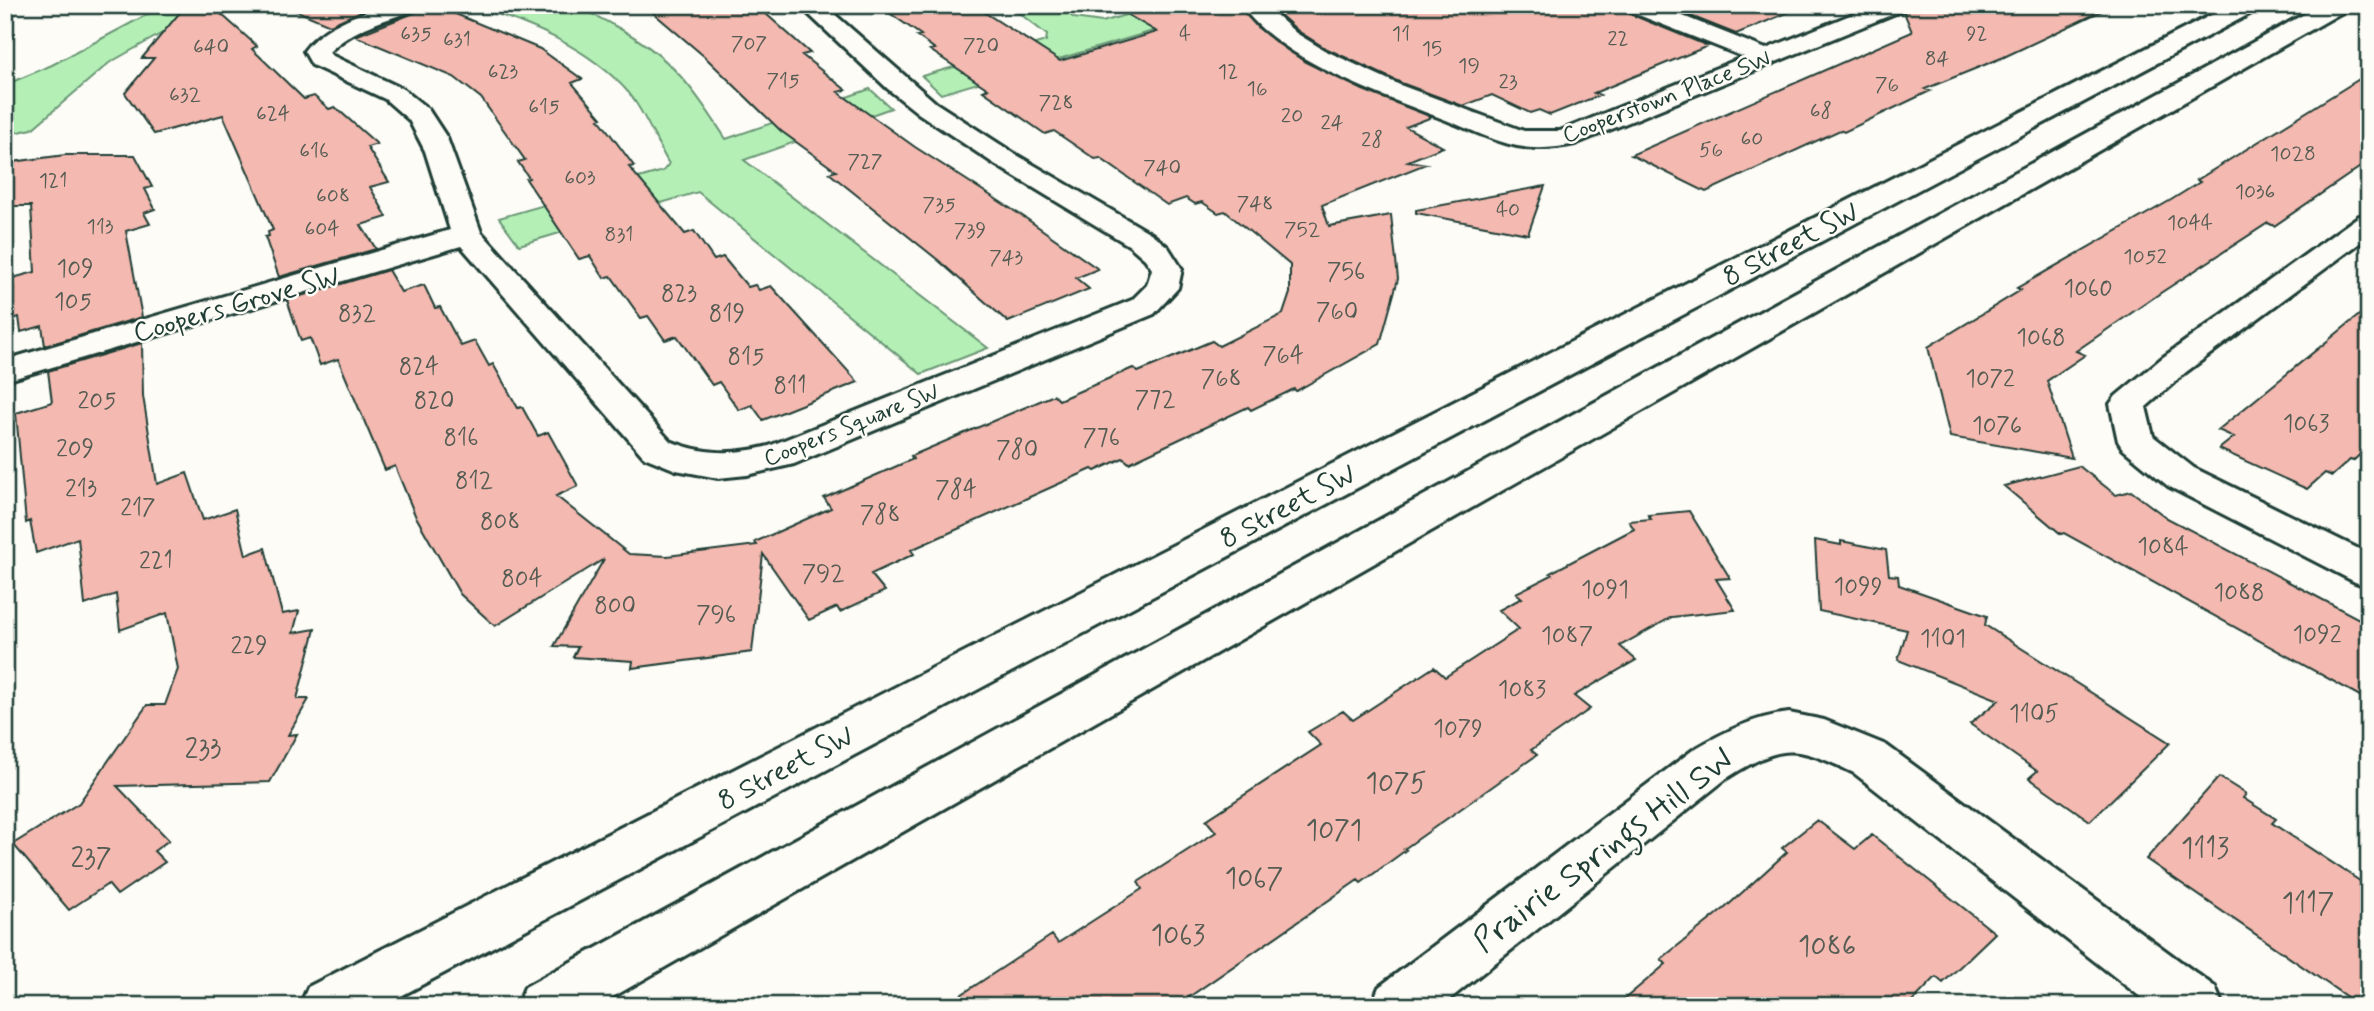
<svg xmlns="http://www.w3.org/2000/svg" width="2374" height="1011" font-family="Mynerve,sans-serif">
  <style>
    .green { fill: #b4f0b6; stroke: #6a9675; stroke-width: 2 }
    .building { fill: #f4b9b0; stroke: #1f3d34; stroke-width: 2 }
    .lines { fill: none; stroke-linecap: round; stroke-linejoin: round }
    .street-casing { stroke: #1f3d34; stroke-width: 6 }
    .secondary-casing { stroke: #1f3d34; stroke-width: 6 }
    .street { fill: #fdfcf7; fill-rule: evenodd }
    .secondary { fill: #fdfcf7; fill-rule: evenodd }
    .labels { text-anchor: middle; stroke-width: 5; stroke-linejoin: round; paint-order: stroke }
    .far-number-label { font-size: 21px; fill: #545c53 }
    .far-street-label { font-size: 23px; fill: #1f3d34; stroke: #fdfcf7 }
    .number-label { font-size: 24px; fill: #545c53 }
    .street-label { font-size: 28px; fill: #1f3d34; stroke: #fdfcf7 }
    .near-number-label { font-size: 28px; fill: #545c53 }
    .near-street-label { font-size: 33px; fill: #1f3d34; stroke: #fdfcf7 }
  </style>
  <rect width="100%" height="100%" fill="#fdfcf7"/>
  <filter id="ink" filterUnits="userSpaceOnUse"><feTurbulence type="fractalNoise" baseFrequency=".0143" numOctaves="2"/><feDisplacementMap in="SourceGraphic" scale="14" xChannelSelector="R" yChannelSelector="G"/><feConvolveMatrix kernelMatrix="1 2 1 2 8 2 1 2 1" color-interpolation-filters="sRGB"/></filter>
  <g filter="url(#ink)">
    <path class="green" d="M 165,5 L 212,5 L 109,63 L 32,129 L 5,135 L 5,85 L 52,65 Z
      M 470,5 C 495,5 550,0 572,6 C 587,10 601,19 615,26 C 671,56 692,87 726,139 L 870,89 L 891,108 L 744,160 L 988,348 L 921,374 L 698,192 L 519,245 L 499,218 L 663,171 L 669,164 C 656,142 645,113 629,93 C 588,46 528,23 470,5 Z
      M 1009,5 L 1058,5 L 1074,18 L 1102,22 L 1159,5 L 1227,9 L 941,94 L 922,76 L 1046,41 L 1047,35 Z"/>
    <path class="building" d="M 186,5 L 211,5 L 257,46 L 252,49 L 304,99 L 314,96 L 329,109 L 335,107 L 377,144 L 367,147 L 389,182 L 370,187 L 387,217 L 361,225 L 376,249 L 279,277 L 265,237 L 269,236 L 268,232 L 273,230 L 223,115 L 154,134 L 125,93 L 154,58 L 142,58 Z
      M 283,5 L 376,5 L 330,25 Z
      M 421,5 L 434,5 L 540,49 L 582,79 L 572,83 L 602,118 L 599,119 L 634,166 L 629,167 L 685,234 L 694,231 L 714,260 L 723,257 L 748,287 L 755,285 L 759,290 L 771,286 L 858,382 L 763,420 L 752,405 L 739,410 L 719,382 L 712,385 L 677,336 L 665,340 L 648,316 L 641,318 L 611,276 L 604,278 L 590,256 L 579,259 L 526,179 L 529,178 L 518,162 L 525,160 L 481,98 L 454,77 L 355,36 L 417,12 Z
      M 644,5 L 756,5 L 810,53 L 802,55 L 846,90 L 838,92 L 915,147 L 1027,219 L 1098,269 L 1076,278 L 1089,289 L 1008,322 L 938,260 L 829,173 L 836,171 L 781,131 L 705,57 Z
      M 878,5 L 973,5 L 1060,61 L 1157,32 L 1111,5 L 1239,5 L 1257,27 L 1305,62 L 1363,90 L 1432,117 L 1406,127 L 1443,147 L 1408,161 L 1426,164 L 1322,205 L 1329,226 L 1391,215 L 1398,279 L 1380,344 L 1296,391 L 1294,389 L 1251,410 L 1248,407 L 1129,463 L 1123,458 L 1095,471 L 1092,469 L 911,550 L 914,554 L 871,574 L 885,591 L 840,612 L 837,607 L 809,620 L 763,554 L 752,652 L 632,668 L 633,661 L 573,657 L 578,647 L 554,646 L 604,559 L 495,626 L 460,594 L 415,515 L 395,466 L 385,470 L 338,359 L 320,365 L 310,338 L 301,341 L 287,300 L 388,270 L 401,292 L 424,285 L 435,308 L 440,307 L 461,346 L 475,341 L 489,366 L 493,364 L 518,408 L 522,407 L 538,436 L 548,432 L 578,486 L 556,496 L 629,554 L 667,556 L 757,545 L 755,542 L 831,508 L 824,498 L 913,459 L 911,456 L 1054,395 L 1059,400 L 1133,368 L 1138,372 L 1212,341 L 1219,346 L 1283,314 L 1290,293 L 1290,265 L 1225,211 L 1218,213 L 1202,202 L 1195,204 L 1186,198 L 1167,205 L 1100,158 L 1095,159 L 1054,131 L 1045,134 L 983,91 L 988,89 L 930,50 L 935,49 L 917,36 L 921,35 Z
      M 1269,5 L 1621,5 L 1625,12 L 1708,46 L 1594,93 L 1600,95 L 1550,115 L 1539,110 L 1530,113 L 1492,95 L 1463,106 L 1401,83 L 1325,48 L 1298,31 Z
      M 1663,5 L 1804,5 L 1804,6 L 1736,34 Z
      M 1908,5 L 2114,5 L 2004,57 L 1925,89 L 1930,91 L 1844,132 L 1840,130 L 1706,192 L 1631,155 L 1912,32 L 1904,12 Z
      M 2369,73 L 2369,161 L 2274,226 L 2268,223 L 2162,292 L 2076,351 L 2085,355 L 2047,381 L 2072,458 L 1950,437 L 1928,347 L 2021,290 L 2017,288 L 2171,200 L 2200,182 L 2197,180 Z
      M 65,155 L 135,155 L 152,187 L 145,189 L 155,209 L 144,213 L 150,224 L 126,231 L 142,317 L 45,346 L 42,326 L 21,332 L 19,317 L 13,319 L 9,279 L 35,272 L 31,206 L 5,206 L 5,163 Z
      M 1545,186 L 1528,234 L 1416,213 L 1416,210 Z
      M 2369,307 L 2369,446 L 2353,461 L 2350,460 L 2332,476 L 2325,473 L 2307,489 L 2219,449 L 2234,437 L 2218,430 Z
      M 142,343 L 143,396 L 157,484 L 187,473 L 203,520 L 235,509 L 246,555 L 265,548 L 282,614 L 299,611 L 293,633 L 315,629 L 297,699 L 309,699 L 288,735 L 297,734 L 270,782 L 117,786 L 169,840 L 154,851 L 165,862 L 117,895 L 108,884 L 69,910 L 13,844 L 79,803 L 147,705 L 165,705 L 178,669 L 167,613 L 120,630 L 116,594 L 85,605 L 78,538 L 36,553 L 30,521 L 26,523 L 16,413 L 52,402 L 48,371 Z
      M 2079,466 L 2116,495 L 2131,491 L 2167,518 L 2369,624 L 2369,701 L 2064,533 L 2061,534 L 2004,486 Z
      M 1689,511 L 1730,578 L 1716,579 L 1735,610 L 1672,617 L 1620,646 L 1636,660 L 1574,696 L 1590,709 L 1531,750 L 1537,755 L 1404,849 L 1406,850 L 1361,883 L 1358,880 L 1176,1006 L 944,1006 L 1052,935 L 1058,943 L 1142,889 L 1138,882 L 1216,832 L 1206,820 L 1321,745 L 1308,732 L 1343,711 L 1353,720 L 1434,667 L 1445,677 L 1519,629 L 1499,610 L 1522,598 L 1516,593 L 1552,575 L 1550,573 L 1634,529 L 1629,521 L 1651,519 L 1648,515 Z
      M 1815,540 L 1841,545 L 1841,541 L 1886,550 L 1889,575 L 1898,576 L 1899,585 L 1987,616 L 1985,625 L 2170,743 L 2090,821 L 2029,778 L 2037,771 L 1970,724 L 1999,700 L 1898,660 L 1907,630 L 1819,611 Z
      M 2219,777 L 2246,794 L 2243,798 L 2276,819 L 2272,823 L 2369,887 L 2369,1006 L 2360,1006 L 2146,859 Z
      M 1817,820 L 1855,849 L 1872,835 L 1995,933 L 1943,983 L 1936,977 L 1908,1006 L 1616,1006 L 1666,964 L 1661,959 L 1725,908 L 1787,852 L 1782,848 Z"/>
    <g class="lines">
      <defs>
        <path id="street" d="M 385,5 L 419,5 L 416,10 C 385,20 352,29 329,52 L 331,55 L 403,89 L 428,109 L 447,138 L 481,232 L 670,441 C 704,455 733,455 769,446 L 1132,300 L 1147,285 L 1152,269 L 1145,259 L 1130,246 L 996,165 L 918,113 L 888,89 L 799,5 L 824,5 L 936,103 L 1015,154 L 1152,234 L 1168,247 L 1182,269 L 1178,288 L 1154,314 L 794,464 L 747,475 L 718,478 L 676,470 L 644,457 L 461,246 L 5,381 L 5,360 L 450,230 L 425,151 L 409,120 L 385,99 L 312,65 L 304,51 C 322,26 357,15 385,5 Z
          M 1241,5 L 1265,5 L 1296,33 L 1324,50 L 1400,85 L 1524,131 L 1560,131 L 1744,57 L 1626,10 L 1623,5 L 1655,5 L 1766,49 L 1875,5 L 1906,5 L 1903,10 L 1575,144 C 1556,148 1537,150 1517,146 C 1493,141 1469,129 1446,120 C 1384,96 1280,61 1241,5 Z
          M 2369,213 L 2369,236 L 2186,372 L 2146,407 L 2153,436 L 2194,468 L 2369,554 L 2369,587 L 2355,582 L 2168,486 L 2123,449 L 2118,441 L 2110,404 L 2116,396 L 2162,358 L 2359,216 Z
          M 1789,713 L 1824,720 L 1886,745 L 2215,987 L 2223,1006 L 2152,1006 L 1854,773 C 1794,744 1783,743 1727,778 L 1441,1006 L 1371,1006 L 1379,987 L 1693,750 C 1724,732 1754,717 1789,713 Z"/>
        <path id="secondary" d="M 2231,5 L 2260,5 L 2257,10 L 382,1006 L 300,1006 L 308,987 Z
          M 2321,5 L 2349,5 L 2346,10 L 597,1006 L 517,1006 L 525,987 Z"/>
      </defs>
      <use href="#street" class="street-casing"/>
      <use href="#secondary" class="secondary-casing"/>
      <use href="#street" class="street"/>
      <use href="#secondary" class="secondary"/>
    </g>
  </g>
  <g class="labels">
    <g class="far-number-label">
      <text x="416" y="40">635</text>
      <text x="1185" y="40">4</text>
      <text x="1401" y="40">11</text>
      <text x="1977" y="40">92</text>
      <text x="1618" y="45">22</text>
      <text x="457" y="46">631</text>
      <text x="749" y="50">707</text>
      <text x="981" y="52">720</text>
      <text x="211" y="53">640</text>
      <text x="1432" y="55">15</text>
      <text x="1937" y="65">84</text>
      <text x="1469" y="72">19</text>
      <text x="503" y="78">623</text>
      <text x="1228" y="78">12</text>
      <text x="783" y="87">715</text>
      <text x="1508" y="88">23</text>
      <text x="1887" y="91">76</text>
      <text x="1257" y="95">16</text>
      <text x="185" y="101">632</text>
      <text x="1056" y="109">728</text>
      <text x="544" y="113">615</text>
      <text x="1821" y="117">68</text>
      <text x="273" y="120">624</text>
      <text x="1292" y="122">20</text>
      <text x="1332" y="129">24</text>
      <text x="1752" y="145">60</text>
      <text x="1372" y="146">28</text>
      <text x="1711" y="156">56</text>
      <text x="314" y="157">616</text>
      <text x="2293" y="160">1028</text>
      <text x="865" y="168">727</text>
      <text x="1162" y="174">740</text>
      <text x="580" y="184">603</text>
      <text x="53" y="187">121</text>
      <text x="2255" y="198">1036</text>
      <text x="333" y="202">608</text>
      <text x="1255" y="210">748</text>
      <text x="939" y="211">735</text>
      <text x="1508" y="216">40</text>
      <text x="2190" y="229">1044</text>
      <text x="100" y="233">113</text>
      <text x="322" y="235">604</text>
      <text x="1302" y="236">752</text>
      <text x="970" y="237">739</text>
      <text x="619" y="241">831</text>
      <text x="2145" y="263">1052</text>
      <text x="1006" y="264">743</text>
    </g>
    <g class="far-street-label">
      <text transform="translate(1666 96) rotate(-21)" y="8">Cooperstown Place SW</text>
      <text transform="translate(851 424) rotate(-22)" y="8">Coopers Square SW</text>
    </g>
    <g class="number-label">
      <text x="75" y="276">109</text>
      <text x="1346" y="279">756</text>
      <text x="2088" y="296">1060</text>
      <text x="679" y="301">823</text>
      <text x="73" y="309">105</text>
      <text x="1337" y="319">760</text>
      <text x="357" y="321">832</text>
      <text x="727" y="321">819</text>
      <text x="2041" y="345">1068</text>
      <text x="1283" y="363">764</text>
      <text x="746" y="364">815</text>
      <text x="419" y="374">824</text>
      <text x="1221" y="386">768</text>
      <text x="1990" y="386">1072</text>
      <text x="790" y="393">811</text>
      <text x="1155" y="407">772</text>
      <text x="97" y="408">205</text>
      <text x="434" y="408">820</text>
      <text x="2306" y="431">1063</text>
      <text x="1997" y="433">1076</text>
      <text x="461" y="445">816</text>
      <text x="1101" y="445">776</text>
      <text x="75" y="456">209</text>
      <text x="1017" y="457">780</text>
      <text x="474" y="488">812</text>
      <text x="81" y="496">213</text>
      <text x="956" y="497">784</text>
      <text x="138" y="515">217</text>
      <text x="880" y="522">788</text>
      <text x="500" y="529">808</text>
      <text x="2163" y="554">1084</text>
      <text x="156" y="568">221</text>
      <text x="823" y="581">792</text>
      <text x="522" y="586">804</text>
      <text x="1858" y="594">1099</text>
      <text x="1605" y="597">1091</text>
      <text x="2239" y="600">1088</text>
      <text x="615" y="613">800</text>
      <text x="716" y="622">796</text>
      <text x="2317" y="642">1092</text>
      <text x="1567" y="643">1087</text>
      <text x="1943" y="646">1101</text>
      <text x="249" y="653">229</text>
      <text x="1522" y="697">1083</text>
      <text x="2034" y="721">1105</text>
      <text x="1458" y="736">1079</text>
    </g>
    <g class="street-label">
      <text transform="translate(1790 243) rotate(-28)" y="10">8 Street SW</text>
      <text transform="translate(236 303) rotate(-16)" y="10">Coopers Grove SW</text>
      <text transform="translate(1287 505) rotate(-28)" y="10">8 Street SW</text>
      <text transform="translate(785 767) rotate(-28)" y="10">8 Street SW</text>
    </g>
    <g class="near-number-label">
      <text x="203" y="758">233</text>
      <text x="1396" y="792">1075</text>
      <text x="1334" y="839">1071</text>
      <text x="2205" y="857">1113</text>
      <text x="91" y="867">237</text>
      <text x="1254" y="887">1067</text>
      <text x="2308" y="912">1117</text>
      <text x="1178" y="944">1063</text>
      <text x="1827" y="955">1086</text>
    </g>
    <g class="near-street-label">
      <text transform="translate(1602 849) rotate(-37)" y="12">Prairie Springs Hill SW</text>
    </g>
  </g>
  <rect width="2374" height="1011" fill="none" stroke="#fdfcf7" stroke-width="28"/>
  <rect x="14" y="14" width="2346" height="983" fill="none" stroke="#1f3d34" stroke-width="2.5" filter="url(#ink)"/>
</svg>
